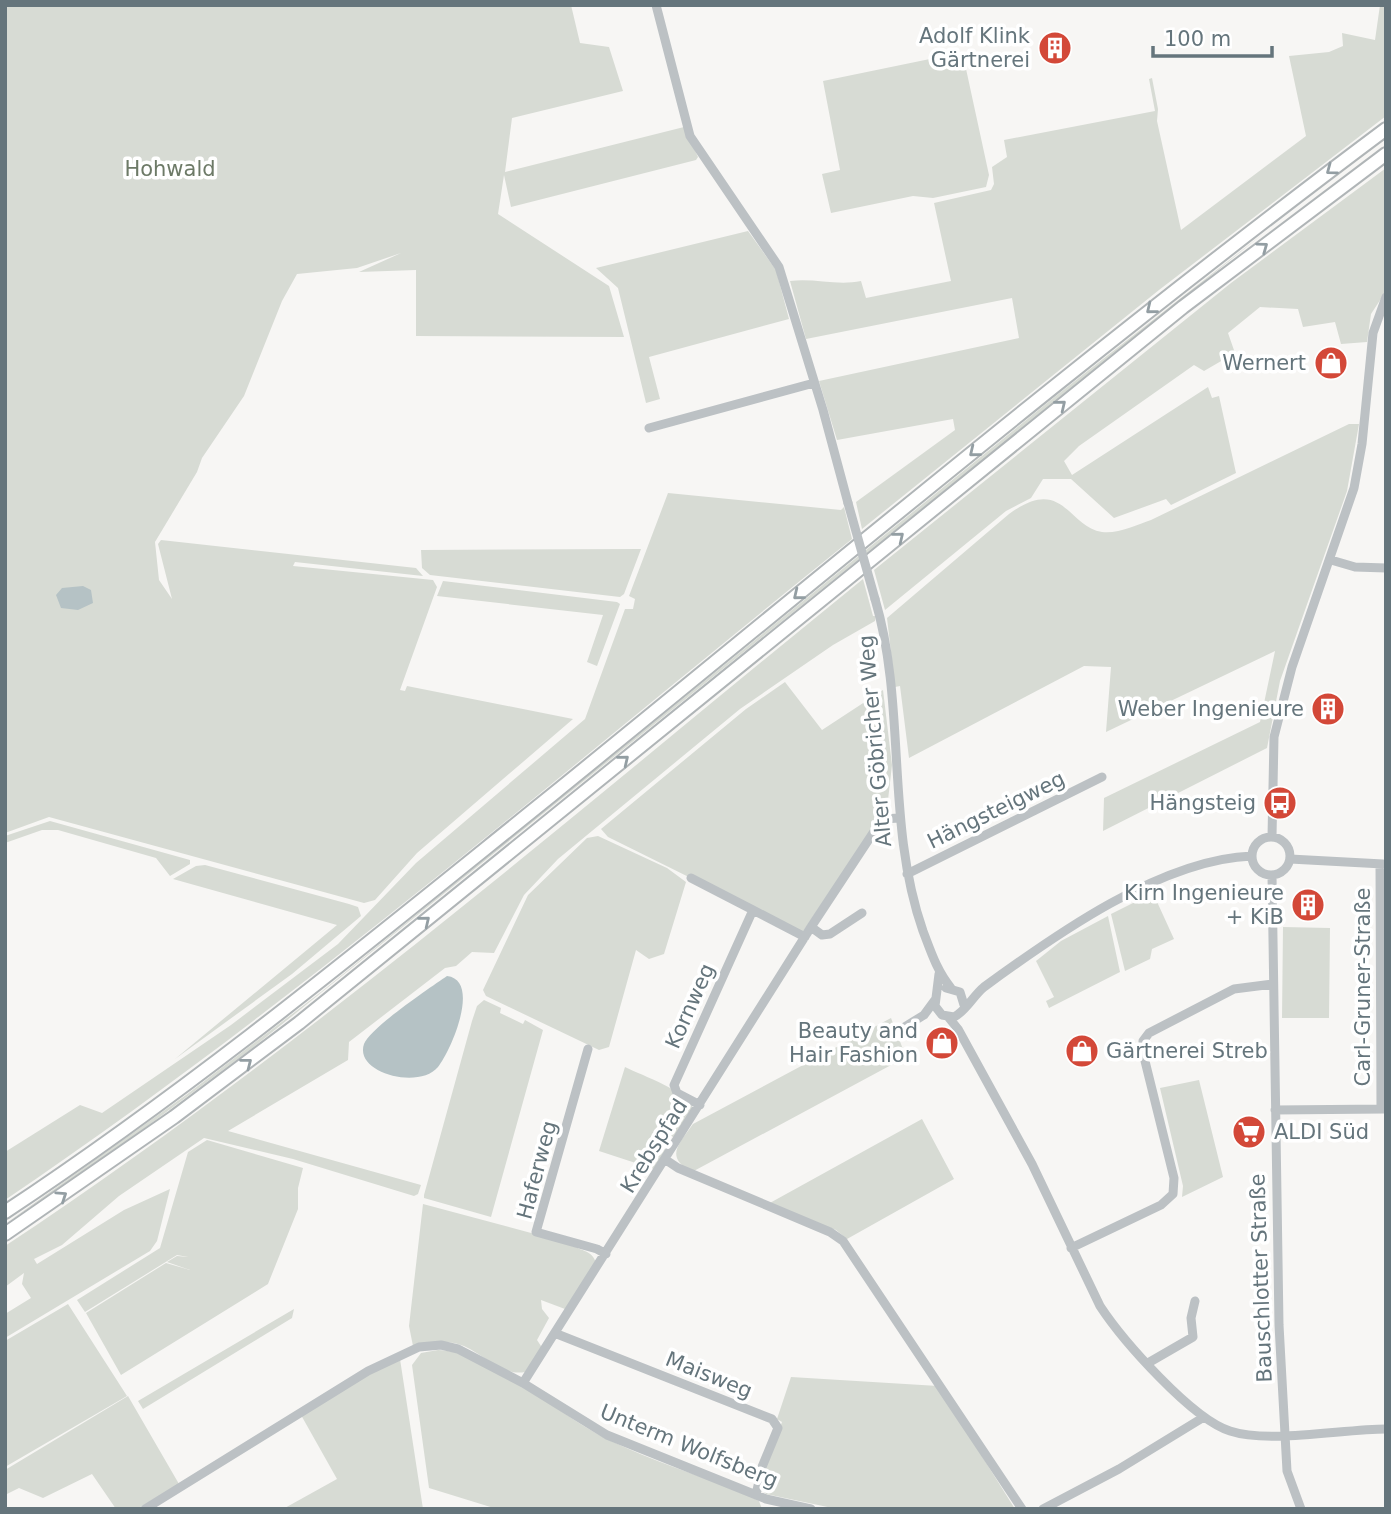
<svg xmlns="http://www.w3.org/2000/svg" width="1391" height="1514" font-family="'DejaVu Sans',sans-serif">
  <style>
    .green { fill: #d7dbd4 }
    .water { fill: #b5c2c5 }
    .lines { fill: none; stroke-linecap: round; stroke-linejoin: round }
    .highway-casing { stroke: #b0b5b7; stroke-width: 16 }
    .minor { stroke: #bcc1c4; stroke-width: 9 }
    .highway { stroke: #fff; stroke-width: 12 }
    .minor-bridge { stroke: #bcc1c4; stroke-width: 9 }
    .oneway { stroke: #939ea3 }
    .labels { text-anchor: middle; stroke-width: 7; stroke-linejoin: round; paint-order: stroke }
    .poi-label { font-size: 21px; fill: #65757c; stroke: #fff; text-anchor: end }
    .park-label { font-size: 21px; fill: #6d7a67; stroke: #fff }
    .street-label { font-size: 21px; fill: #65757c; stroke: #fff }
  </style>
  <rect width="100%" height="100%" fill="#f7f6f4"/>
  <path class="green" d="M 5,5 L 571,5 L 580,43 L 609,47 L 623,91 L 512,118 L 505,172 L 684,127 L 698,157 L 696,160 L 511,207 L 504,175 L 498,214 L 609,286 L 624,337 L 416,336 L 416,270 L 359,272 L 401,253 L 357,268 L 297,274 L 282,301 L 244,396 L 202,458 L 197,472 L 155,542 L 159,580 L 172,599 L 158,544 L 161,540 L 416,568 L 423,576 L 295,562 L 293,566 L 433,580 L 437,587 L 400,690 L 405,691 L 407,686 L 573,719 L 417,853 L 375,900 L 364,903 L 49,817 L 5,833 Z
    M 1380,5 L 1386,5 L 1386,116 L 1159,290 L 862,529 L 856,502 L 955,430 L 953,419 L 837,440 L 819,381 L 1019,338 L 1012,298 L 806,339 L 790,281 C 815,278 837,286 861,281 L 866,298 L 951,281 L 934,203 L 991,190 L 994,184 L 992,167 L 1007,157 L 1004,140 L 1155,111 L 1149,79 L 1152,78 L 1158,109 L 1157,121 L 1181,230 L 1306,136 L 1289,56 L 1329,52 L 1343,46 L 1342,33 L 1375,40 Z
    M 959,53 L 963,55 L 989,175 L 986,187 L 933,198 L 913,196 L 831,213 L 822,174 L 840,170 L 823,81 Z
    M 1386,168 L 1386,291 L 1371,314 L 1367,342 L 1341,344 L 1335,322 L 1303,327 L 1298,309 L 1260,307 L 1228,333 L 1235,353 L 1204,371 L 1194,365 L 1079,446 L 1064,461 L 1072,475 L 1208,387 L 1212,398 L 1219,396 L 1236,473 L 1171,505 L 1166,499 L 1114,518 L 1071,479 L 1043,479 L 1031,498 L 1006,511 L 885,610 L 874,570 L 1231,283 Z
    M 748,231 L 776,270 L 789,319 L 649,357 L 660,399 L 646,403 L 618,288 L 596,268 Z
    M 1264,233 L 250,1050 L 126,1142 L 5,1224 L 186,1095 L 321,992 L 1057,395 Z
    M 1349,424 L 1359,424 L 1347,491 L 1280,681 L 1267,748 L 1103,831 L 1104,798 L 1260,722 L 1275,651 L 1106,732 L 1111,667 L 1084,666 L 909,758 L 900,686 L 895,687 L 887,618 L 1009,514 C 1063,474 1068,527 1102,532 C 1118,534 1137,525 1151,520 Z
    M 668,493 L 841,510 L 844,507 L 852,539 C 573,763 302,999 5,1200 L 5,1152 L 80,1105 L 102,1113 L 231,1025 L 338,944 L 416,863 L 585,719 L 625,609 L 633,609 L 635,599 L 629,596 Z
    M 641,549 L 624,594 L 620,597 L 430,575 L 422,568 L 421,550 Z
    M 863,579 L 873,616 L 876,616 L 875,621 L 833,645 L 740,709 L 558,859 L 524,895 L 494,953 L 472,952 L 456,966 L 445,968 L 349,1042 L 348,1060 L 228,1131 L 421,1185 L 418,1194 L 414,1196 L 293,1159 L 204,1138 L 119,1196 L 62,1245 L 34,1259 L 37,1264 L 124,1210 L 170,1189 L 157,1241 L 150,1251 L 5,1338 L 5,1314 L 31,1298 L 22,1284 L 24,1273 L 5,1287 L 5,1246 C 307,1046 582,807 863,579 Z
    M 443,581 L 617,602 L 620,604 L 597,666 L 587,662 L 603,615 L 437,596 Z
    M 785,682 L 822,730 L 883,690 L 892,765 L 888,800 L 883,813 L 802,933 L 608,837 L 601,829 L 746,709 Z
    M 50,821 L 190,860 L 190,864 L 170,876 L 156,858 L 58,830 L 42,830 L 5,843 L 5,836 Z
    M 598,836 L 667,868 L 686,882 L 664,954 L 649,959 L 636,950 L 609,1047 L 599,1050 L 486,996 L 483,990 L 528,895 L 587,838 Z
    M 205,865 L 349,904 L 358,907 L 361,916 L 292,974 L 175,1059 L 337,925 L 173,879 L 196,866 Z
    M 1153,893 L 1174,939 L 1152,949 L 1150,959 L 1125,971 L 1111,914 Z
    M 1108,916 L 1120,972 L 1049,1008 L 1046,1001 L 1054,997 L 1036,961 L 1061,941 Z
    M 1283,927 L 1330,928 L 1329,1018 L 1282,1018 Z
    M 484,1000 L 501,1008 L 500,1013 L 523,1024 L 525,1020 L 543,1030 L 491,1217 L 424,1198 L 424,1195 L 472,1021 L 477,1006 Z
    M 891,1018 L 906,1057 L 692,1172 C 664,1157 679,1144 693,1124 Z
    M 625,1067 C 643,1076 688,1091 694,1110 L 676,1139 L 664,1131 L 656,1145 L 668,1151 L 657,1170 L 599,1151 Z
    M 1199,1080 L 1223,1177 L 1182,1197 L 1183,1186 L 1160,1088 Z
    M 922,1119 L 954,1179 L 847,1239 L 836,1230 L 768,1204 Z
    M 207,1140 L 303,1168 L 298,1188 L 298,1209 L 268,1284 L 121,1375 L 86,1313 L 166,1263 L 190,1270 L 167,1262 L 177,1256 L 188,1257 L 177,1255 L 85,1312 L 77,1300 L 160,1248 L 188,1152 Z
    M 423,1204 L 572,1244 C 580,1252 592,1249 596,1263 L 565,1309 L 541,1300 L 542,1309 L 549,1318 L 537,1340 L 543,1349 L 525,1372 C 501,1377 480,1350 458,1344 C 443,1340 427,1343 413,1346 L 409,1326 Z
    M 68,1304 L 127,1396 L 5,1467 L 5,1341 Z
    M 294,1309 L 292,1318 L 143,1409 L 138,1401 Z
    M 438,1350 C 490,1351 560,1417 609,1440 C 652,1461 700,1476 745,1493 L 759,1501 L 762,1509 L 497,1509 L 429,1488 L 412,1365 L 421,1353 Z
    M 400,1359 L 423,1509 L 283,1509 L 337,1479 L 301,1415 L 370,1372 Z
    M 791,1377 L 938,1386 L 1015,1509 L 837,1509 L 766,1494 L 761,1489 L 761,1481 L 782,1422 L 777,1419 Z
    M 128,1396 L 179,1484 L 137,1509 L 116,1509 L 92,1474 L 43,1498 L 19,1488 L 5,1495 L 5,1470 Z"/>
  <path class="water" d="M 83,586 L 91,590 L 93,603 L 78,610 L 61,608 L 56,595 L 62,588 Z
    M 447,976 C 481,980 452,1049 438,1067 C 419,1090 354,1073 364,1044 C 370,1028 431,987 447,976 Z"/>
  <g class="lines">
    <defs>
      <path id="highway" d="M 5,1212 C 197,1085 373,939 552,795 C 828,571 1101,342 1386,129
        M 5,1234 L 174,1117 L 299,1023 L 1183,307 L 1386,154"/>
    </defs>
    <use href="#highway" class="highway-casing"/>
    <path class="minor" d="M 656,5 L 690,136 L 779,267 L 823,410 L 848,503
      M 649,428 L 814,383
      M 1331,560 L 1355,567 L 1386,568
      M 875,599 C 907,707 885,823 923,931 C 931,952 937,971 951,988
      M1252 856a19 19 0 1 1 38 0a19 19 0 1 1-38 0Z
      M 1272,837 L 1274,737 L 1292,667 L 1354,488 L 1362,444 L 1373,333 L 1386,297
      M 1290,859 L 1383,864
      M 1380,864 L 1381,1109
      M 907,874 L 1102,777
      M 1272,875 L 1279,1325 L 1287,1471 L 1301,1509
      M 691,878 L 753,910
      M 811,927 L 822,935 L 830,934 L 862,913
      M 939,974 L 935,1006 L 942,1015 L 954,1017 C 966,1011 973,996 984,987 C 1055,935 1162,859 1252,856
      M 946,988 L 960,992 L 964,1005
      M 949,1018 L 958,1029 L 1032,1164 L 1100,1306 C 1123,1341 1192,1419 1230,1431 C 1269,1444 1343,1429 1386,1429
      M 898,1031 L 924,1015 L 935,1000
      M 588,1049 L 536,1232 L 597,1249 L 606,1254
      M 700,1105 L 677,1093 L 674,1085 L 753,910 L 805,937
      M 1275,1110 L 1385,1109
      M 666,1160 L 678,1168 L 830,1232 L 843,1241 L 1022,1509
      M 1071,1248 L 1161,1205 L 1173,1194 L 1174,1178 L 1143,1053 L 1143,1041 L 1149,1033 L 1234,989 L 1273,984
      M 557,1334 L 772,1419 L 778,1428 L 762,1467 L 756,1495
      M 1148,1363 L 1193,1337 L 1191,1318 L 1195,1301
      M 523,1383 L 811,927 L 879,824 L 885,819 L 898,818
      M 145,1509 L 368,1371 L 419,1347 L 441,1345 L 458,1349 L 523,1383 L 607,1435 L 766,1499 L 811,1509
      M 1043,1509 L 1119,1469 L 1204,1417"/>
    <use href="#highway" class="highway"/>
    <path class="minor-bridge" d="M 848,503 L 875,599"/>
  </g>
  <defs><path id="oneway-chevron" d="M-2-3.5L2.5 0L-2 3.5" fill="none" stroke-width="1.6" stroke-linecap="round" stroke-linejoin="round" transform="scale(1.75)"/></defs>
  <g class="oneway">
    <use href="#oneway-chevron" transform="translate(1331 170) rotate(143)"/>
    <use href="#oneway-chevron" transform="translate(1263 247) rotate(-36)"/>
    <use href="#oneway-chevron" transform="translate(1151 309) rotate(141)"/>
    <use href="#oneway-chevron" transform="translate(1061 405) rotate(-39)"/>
    <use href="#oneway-chevron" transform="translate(974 452) rotate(141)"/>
    <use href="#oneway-chevron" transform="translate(899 537) rotate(-39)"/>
    <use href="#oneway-chevron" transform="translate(798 595) rotate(141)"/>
    <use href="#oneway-chevron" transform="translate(624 760) rotate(-39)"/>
    <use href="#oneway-chevron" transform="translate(425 921) rotate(-39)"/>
    <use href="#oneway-chevron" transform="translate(247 1063) rotate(-38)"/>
    <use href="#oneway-chevron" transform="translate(62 1196) rotate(-34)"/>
  </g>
  <defs>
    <symbol id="building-disc" viewBox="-11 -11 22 22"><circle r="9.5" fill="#d34838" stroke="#fff"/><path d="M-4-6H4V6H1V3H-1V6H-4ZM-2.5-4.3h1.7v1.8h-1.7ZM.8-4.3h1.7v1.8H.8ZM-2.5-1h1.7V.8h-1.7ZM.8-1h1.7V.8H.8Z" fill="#fff"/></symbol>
    <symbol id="shop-disc" viewBox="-11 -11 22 22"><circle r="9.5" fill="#d34838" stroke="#fff"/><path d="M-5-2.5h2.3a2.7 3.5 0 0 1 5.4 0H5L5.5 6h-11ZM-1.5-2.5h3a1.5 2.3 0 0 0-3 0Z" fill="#fff"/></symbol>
    <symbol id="bus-disc" viewBox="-11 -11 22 22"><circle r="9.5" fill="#d34838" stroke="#fff"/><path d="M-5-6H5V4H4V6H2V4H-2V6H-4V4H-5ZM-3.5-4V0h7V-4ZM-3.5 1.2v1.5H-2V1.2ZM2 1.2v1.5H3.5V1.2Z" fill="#fff"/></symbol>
    <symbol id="supermarket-disc" viewBox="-11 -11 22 22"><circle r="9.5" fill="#d34838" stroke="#fff"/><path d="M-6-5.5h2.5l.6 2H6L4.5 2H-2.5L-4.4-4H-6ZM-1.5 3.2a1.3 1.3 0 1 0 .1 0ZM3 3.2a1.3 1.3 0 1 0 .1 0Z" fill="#fff"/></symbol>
  </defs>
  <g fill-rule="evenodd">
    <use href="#building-disc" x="1036" y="29" width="38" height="38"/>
    <use href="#shop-disc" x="1312" y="344" width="38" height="38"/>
    <use href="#building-disc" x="1309" y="690" width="38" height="38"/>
    <use href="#bus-disc" x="1261" y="784" width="38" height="38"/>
    <use href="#building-disc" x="1289" y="886" width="38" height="38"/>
    <use href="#shop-disc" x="923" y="1024" width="38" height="38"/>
    <use href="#shop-disc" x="1063" y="1032" width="38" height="38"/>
    <use href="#supermarket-disc" x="1230" y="1113" width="38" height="38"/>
  </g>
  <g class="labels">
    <g class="poi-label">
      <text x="1030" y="43">Adolf Klink<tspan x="1030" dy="24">Gärtnerei</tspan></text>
      <text x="1306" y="370">Wernert</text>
      <text x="1304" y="716">Weber Ingenieure</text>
      <text x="1256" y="810">Hängsteig</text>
      <text x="1284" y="900">Kirn Ingenieure<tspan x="1284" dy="24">+ KiB</tspan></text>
      <text x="918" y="1038">Beauty and<tspan x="918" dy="24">Hair Fashion</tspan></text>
      <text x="1106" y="1058" text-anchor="start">Gärtnerei Streb</text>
      <text x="1274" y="1139" text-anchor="start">ALDI Süd</text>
    </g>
    <g class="park-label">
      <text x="170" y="176">Hohwald</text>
    </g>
    <g class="street-label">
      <text transform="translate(875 741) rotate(-95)" y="7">Alter Göbricher Weg</text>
      <text transform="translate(996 810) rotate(-26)" y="7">Hängsteigweg</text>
      <text transform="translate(1363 987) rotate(-90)" y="7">Carl-Gruner-Straße</text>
      <text transform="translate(690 1006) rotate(-66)" y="7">Kornweg</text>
      <text transform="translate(654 1146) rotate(-58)" y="7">Krebspfad</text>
      <text transform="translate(537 1170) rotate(-75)" y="7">Haferweg</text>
      <text transform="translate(1261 1278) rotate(-92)" y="7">Bauschlotter Straße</text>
      <text transform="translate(709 1375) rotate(22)" y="7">Maisweg</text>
      <text transform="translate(689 1446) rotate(22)" y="7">Unterm Wolfsberg</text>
    </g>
  </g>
  <rect width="1391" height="1514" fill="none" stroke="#65757c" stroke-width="14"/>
  <path d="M1153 46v10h119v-10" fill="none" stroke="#65757c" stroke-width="3.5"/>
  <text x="1164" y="46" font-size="21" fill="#65757c" stroke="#ffffff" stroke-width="5" paint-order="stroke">100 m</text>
</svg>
